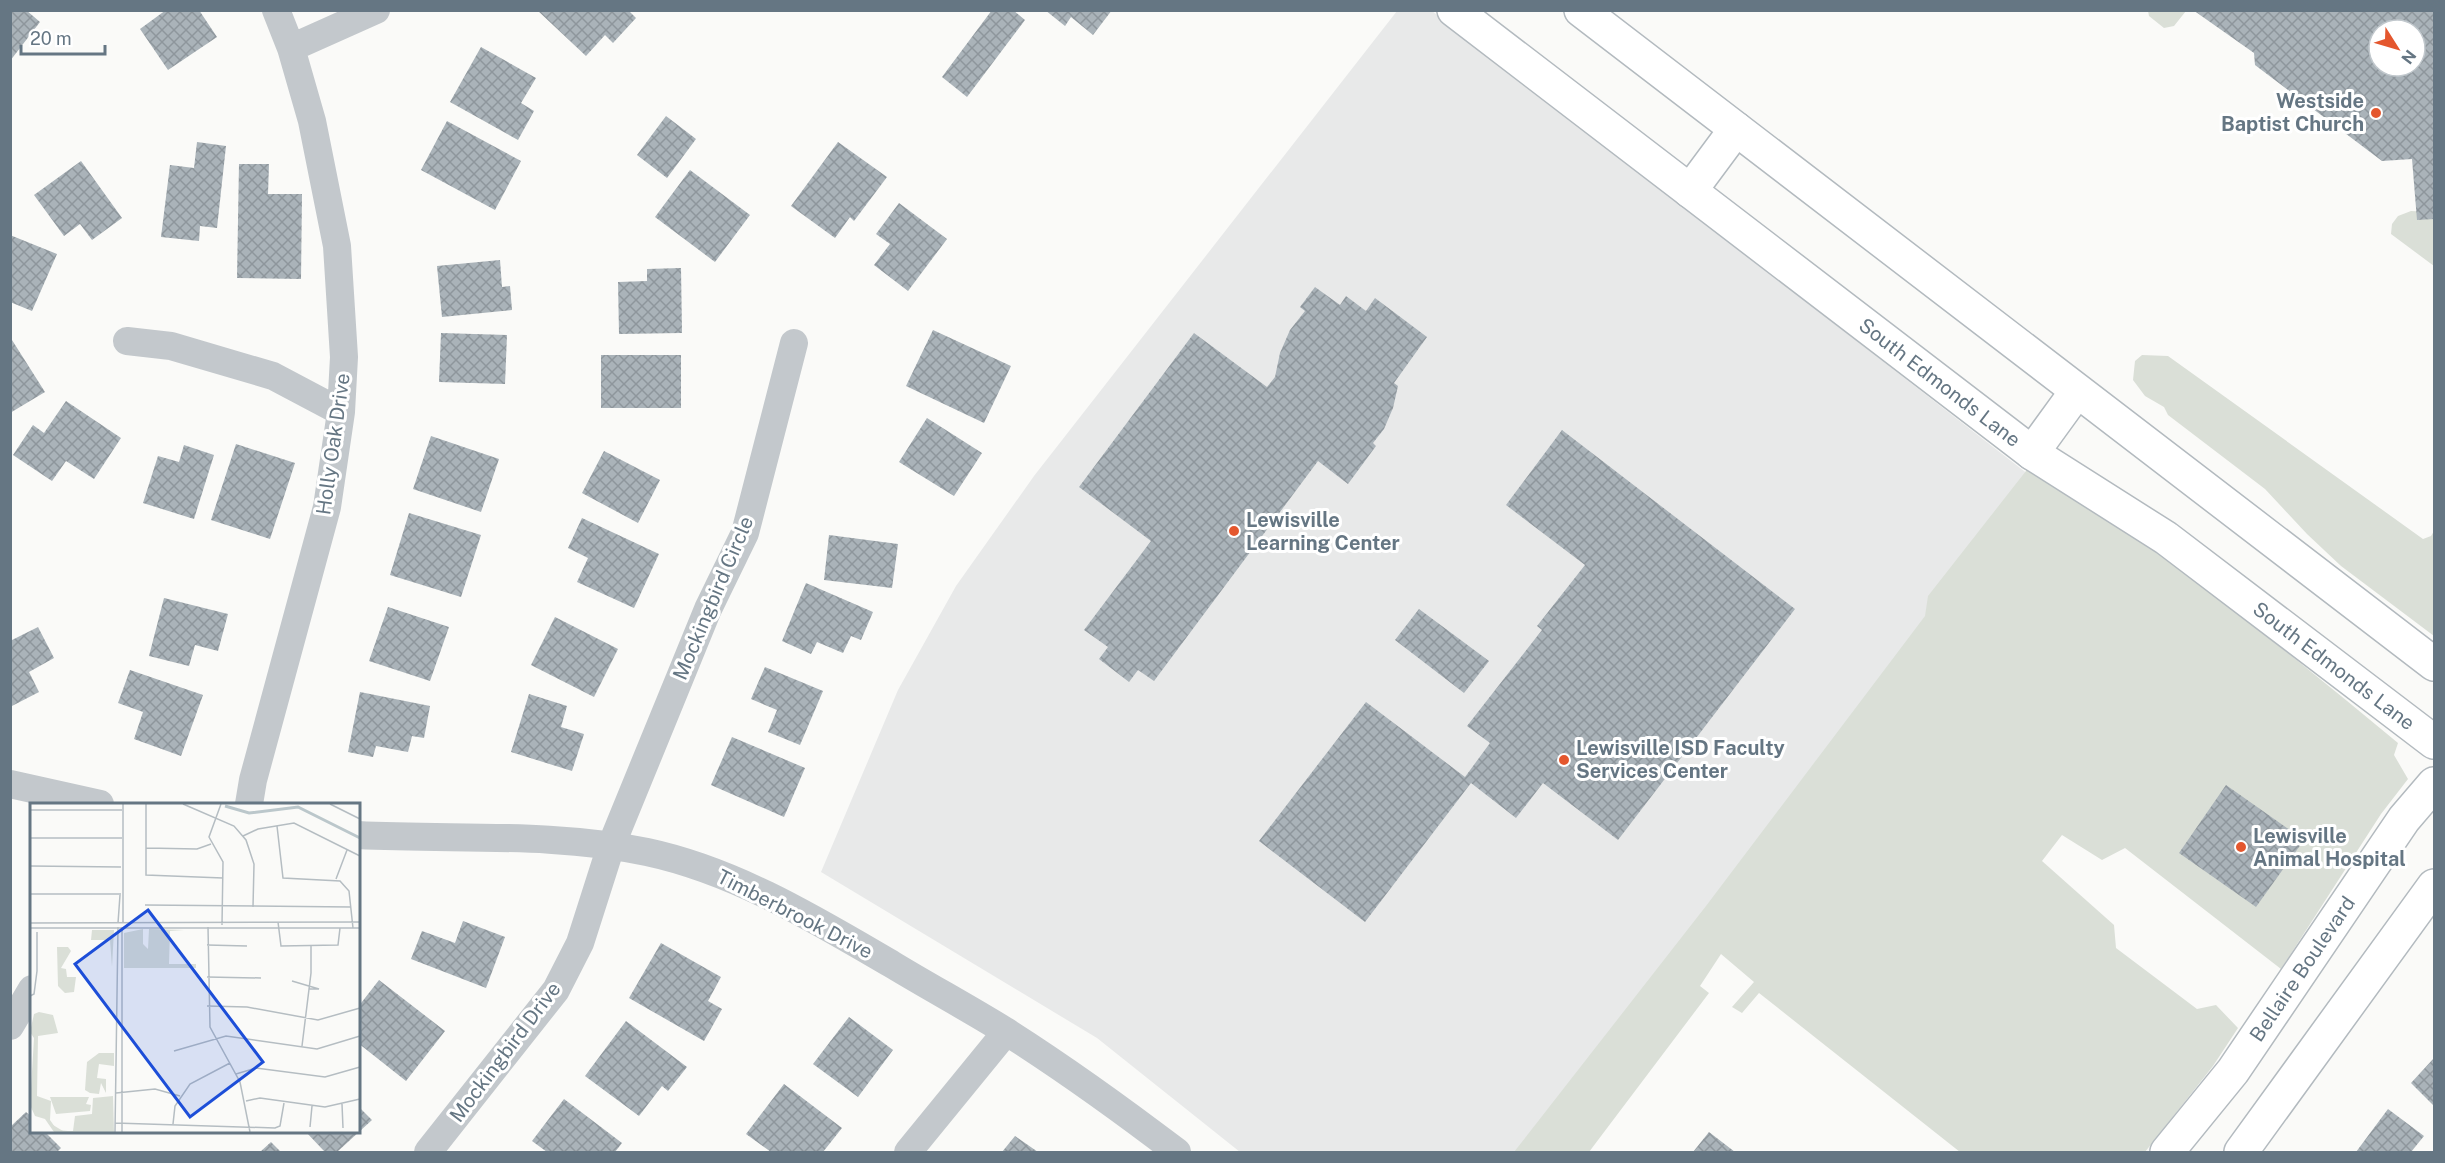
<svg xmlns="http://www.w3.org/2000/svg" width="2445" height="1163" font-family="'Public Sans',sans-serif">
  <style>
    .built { fill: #e8e9e9 }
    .grass { fill: #dadfd7 }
    .building { fill: url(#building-cross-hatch); fill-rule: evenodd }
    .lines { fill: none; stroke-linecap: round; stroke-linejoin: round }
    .secondary-casing { stroke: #b3babf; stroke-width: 36 }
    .street { stroke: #c3c8cc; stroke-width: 28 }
    .secondary { stroke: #fff; stroke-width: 33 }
    .poi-dot { fill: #e4572e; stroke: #fff; stroke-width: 2 }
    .labels { text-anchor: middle; stroke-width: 6; stroke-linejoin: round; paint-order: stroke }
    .poi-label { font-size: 20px; font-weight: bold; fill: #657683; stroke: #fff; text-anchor: start }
    .street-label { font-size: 20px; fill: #657683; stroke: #fff }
    .inset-river { fill: none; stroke: #bbc7cb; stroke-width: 3 }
    .inset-road { fill: none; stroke: #b5bdc2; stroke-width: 1.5 }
    .view { fill: #1d4ed8; fill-opacity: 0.15; stroke: #1d4ed8; stroke-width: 3 }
    .inset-edge { fill: none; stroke: #657683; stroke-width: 3 }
  </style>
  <defs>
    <pattern id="building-cross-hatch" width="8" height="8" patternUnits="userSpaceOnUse" patternTransform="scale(1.5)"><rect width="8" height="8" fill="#aab3b9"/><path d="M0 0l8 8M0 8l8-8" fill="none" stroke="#8e969c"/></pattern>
  </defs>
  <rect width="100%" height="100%" fill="#fafaf8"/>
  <path class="built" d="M 1397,11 L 1432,11 L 2037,481 L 1523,1152 L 1240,1152 L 1097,1038 L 821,872 L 898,690 L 956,586 L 1034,476 Z"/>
  <path class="grass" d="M 2148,11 L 2148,10 L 2186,11 L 2174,26 L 2164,28 L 2149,16 Z
    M 2411,211 L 2434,212 L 2434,266 L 2391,234 L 2392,224 L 2398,216 Z
    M 2142,355 L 2168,356 L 2423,539 L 2431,536 L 2434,531 L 2434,636 L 2341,566 L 2307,534 L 2265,489 L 2168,415 L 2164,407 L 2145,396 L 2133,380 L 2135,361 Z
    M 2033,462 C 2159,549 2280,645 2398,743 L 2394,755 L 2408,779 L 2381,814 L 2281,969 L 2125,848 L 2102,860 L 2062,835 L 2042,861 L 2114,925 L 2116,948 L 2197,1009 L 2216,1005 L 2238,1028 L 2213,1066 L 2145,1152 L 1960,1152 L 1759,993 L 1742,1013 L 1732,1007 L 1754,982 L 1721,954 L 1700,986 L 1709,993 L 1589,1152 L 1514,1152 L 1706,906 L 1925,616 L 1928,596 Z"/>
  <path class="building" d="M 10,10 L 26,10 L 40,22 L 10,61 Z
    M 166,10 L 199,10 L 217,37 L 168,70 L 140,29 Z
    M 537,10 L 628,10 L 636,18 L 613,43 L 605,35 L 586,56 Z
    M 992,10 L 1013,10 L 1025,20 L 967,97 L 942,77 Z
    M 1045,10 L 1112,10 L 1093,35 L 1071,17 L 1065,26 Z
    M 2193,10 L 2434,10 L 2434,219 L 2417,220 L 2412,159 L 2382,161 L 2255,65 L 2254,53 ZM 2379,30 L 2415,30 L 2415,66 L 2379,66 Z
    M 481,47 L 536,78 L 521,103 L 534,111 L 518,140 L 450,102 Z
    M 666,116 L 696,139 L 667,178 L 637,155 Z
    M 447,121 L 521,161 L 495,210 L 421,170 Z
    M 197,142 L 226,146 L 217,228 L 200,226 L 199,241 L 161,237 L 170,165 L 194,168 Z
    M 838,142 L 887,177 L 854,221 L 850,217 L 835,238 L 791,206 Z
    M 81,161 L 122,218 L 92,240 L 80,224 L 64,236 L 34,195 Z
    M 239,164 L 269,164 L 268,194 L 302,194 L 301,279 L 237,278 Z
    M 690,170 L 750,215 L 715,262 L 655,217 Z
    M 899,203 L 947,239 L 908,291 L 874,265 L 890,244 L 876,234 Z
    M 10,235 L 57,254 L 32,311 L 10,302 Z
    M 500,260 L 502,287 L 510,286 L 512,310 L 442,317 L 437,266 Z
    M 681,268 L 682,333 L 619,334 L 618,282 L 647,281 L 647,269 Z
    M 1315,287 L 1340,305 L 1346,296 L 1366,311 L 1375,298 L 1427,337 L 1394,383 L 1398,386 L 1393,408 L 1384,429 L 1373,443 L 1376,446 L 1348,484 L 1318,461 L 1154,681 L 1138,670 L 1129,682 L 1099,659 L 1108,647 L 1084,630 L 1151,541 L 1079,487 L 1194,333 L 1267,387 L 1275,377 L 1280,353 L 1290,330 L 1305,311 L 1300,307 Z
    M 933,330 L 1011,366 L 984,423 L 906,386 Z
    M 441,333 L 507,335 L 505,384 L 439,382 Z
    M 12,340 L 45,392 L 10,413 L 10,341 Z
    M 601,355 L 681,355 L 681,408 L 601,408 Z
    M 66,401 L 121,438 L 94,479 L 66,461 L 52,481 L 13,455 L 33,425 L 44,433 Z
    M 927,418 L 982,453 L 954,496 L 899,462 Z
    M 1562,430 L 1795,609 L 1618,840 L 1543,783 L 1516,818 L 1471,783 L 1365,922 L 1259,841 L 1366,702 L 1465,777 L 1490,743 L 1467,726 L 1542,630 L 1537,626 L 1585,565 L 1506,505 Z
    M 431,436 L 499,459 L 481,512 L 413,489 Z
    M 236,444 L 295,463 L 270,539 L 211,520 Z
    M 184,445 L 214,455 L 194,519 L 143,503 L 158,456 L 179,462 Z
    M 604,451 L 660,480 L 638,523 L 582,493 Z
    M 409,513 L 481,535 L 461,597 L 390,575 Z
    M 582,518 L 659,554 L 634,608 L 577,582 L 588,558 L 568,548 Z
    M 829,535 L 898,544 L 892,588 L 824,580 Z
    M 806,583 L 873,612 L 861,640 L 851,636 L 843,653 L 817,642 L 811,654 L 782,641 Z
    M 164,598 L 228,614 L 218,651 L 195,645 L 189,666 L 149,656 Z
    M 388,607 L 449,627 L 430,681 L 369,661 Z
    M 1419,609 L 1489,661 L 1464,693 L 1395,640 Z
    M 555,617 L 618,649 L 594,697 L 531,665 Z
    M 38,627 L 54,658 L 29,672 L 39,692 L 10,707 L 10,641 Z
    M 765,667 L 823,691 L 800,745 L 768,732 L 777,710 L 751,699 Z
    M 130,670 L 203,695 L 181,756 L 134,739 L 143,712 L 118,703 Z
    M 360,692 L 430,706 L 424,738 L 412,736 L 408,752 L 376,746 L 373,757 L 348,752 Z
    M 529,694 L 567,706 L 561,727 L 584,734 L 572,771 L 511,752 Z
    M 732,737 L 805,768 L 784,817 L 711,785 Z
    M 2226,785 L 2304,840 L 2256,907 L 2179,853 Z
    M 463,921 L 505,937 L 486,988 L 411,959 L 422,931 L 455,943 Z
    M 661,943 L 721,977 L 708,1001 L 722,1009 L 704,1041 L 629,998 Z
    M 379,980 L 445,1031 L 406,1081 L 358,1043 L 358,1007 Z
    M 849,1017 L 893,1050 L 858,1097 L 813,1064 Z
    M 626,1021 L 687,1067 L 668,1091 L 662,1086 L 639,1116 L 585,1076 Z
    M 2434,1058 L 2434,1106 L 2411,1083 Z
    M 784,1084 L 842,1128 L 823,1152 L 771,1152 L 746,1134 Z
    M 564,1099 L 622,1143 L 615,1152 L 547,1152 L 532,1141 Z
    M 358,1106 L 372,1120 L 337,1152 L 325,1152 L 306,1132 L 358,1132 Z
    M 2388,1109 L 2424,1136 L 2411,1152 L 2356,1152 Z
    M 26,1112 L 32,1117 L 32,1132 L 45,1132 L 61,1148 L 57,1152 L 10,1152 L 10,1127 Z
    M 1709,1132 L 1735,1152 L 1693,1152 Z
    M 1015,1136 L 1038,1152 L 1002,1152 Z
    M 271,1142 L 281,1152 L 260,1152 Z"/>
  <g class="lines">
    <defs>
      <g id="secondary">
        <path id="s1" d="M 1454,10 L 2032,453 L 2166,538 L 2434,742"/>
        <path d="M 1581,10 L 2434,664"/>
        <path d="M 1690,191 L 1736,129"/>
        <path d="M 2032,453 L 2077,391"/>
        <path id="s2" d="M 2167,1152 L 2233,1071 L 2404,819 L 2434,784"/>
        <path d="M 2241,1152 L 2434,886"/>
      </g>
    </defs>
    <use href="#secondary" class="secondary-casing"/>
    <path class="street" d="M 291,48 L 376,10
      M 127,341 L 171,346 L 273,376 L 341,412
      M 10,784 L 100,804
      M 249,804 L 253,780 L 327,507 L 341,412 L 344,357 L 337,246 L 312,121 L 291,48 L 276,10
      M 358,835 C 455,840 552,832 647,852 C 736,871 816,920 893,965 C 931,988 970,1009 1007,1032 C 1065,1069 1122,1110 1177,1152
      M 10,1026 L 32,989
      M 428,1152 L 556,990 L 580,943 L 611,846 L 708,609 L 745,533 L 794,343
      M 908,1152 L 1006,1032"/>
    <use href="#secondary" class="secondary"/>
  </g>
  <g class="poi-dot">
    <circle cx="2376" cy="113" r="6"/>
    <circle cx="1234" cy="531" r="6"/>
    <circle cx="1564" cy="760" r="6"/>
    <circle cx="2241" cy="847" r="6"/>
  </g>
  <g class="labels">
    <g class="poi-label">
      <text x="2364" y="108" text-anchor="end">Westside<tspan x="2364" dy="23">Baptist Church</tspan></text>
      <text x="1246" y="527">Lewisville<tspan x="1246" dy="23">Learning Center</tspan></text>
      <text x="1576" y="755">Lewisville ISD Faculty<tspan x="1576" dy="23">Services Center</tspan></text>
      <text x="2253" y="843">Lewisville<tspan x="2253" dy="23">Animal Hospital</tspan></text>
    </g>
    <g class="street-label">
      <text dy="7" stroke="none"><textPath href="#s1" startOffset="612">South Edmonds Lane</textPath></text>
      <text transform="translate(333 444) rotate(-82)" y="7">Holly Oak Drive</text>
      <text transform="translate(713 598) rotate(-67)" y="7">Mockingbird Circle</text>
      <text dy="7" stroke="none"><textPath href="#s1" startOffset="1098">South Edmonds Lane</textPath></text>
      <text transform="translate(795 914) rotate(27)" y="7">Timberbrook Drive</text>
      <text dy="7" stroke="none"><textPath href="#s2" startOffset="228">Bellaire Boulevard</textPath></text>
      <text transform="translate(505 1052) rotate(-53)" y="7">Mockingbird Drive</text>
    </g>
  </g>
  <g transform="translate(30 803)">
    <rect width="330" height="330" fill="#fafaf8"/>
    <path d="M 113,126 L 113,141 L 118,146 L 119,126 L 154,127 L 140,128 L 139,161 L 166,161 L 166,165 L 94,165 L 94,130 ZM 62,127 L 84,127 L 82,164 L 80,137 L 61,137 ZM 27,144 L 38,144 L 41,148 L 31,165 L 36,166 L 37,174 L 46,174 L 44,189 L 35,190 L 28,183 ZM 69,250 L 84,250 L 84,263 L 69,261 L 67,275 L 76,276 L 76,290 L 71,280 L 69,291 L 60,290 L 55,287 L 57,259 ZM 83,293 L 84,329 L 28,329 L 18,319 L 33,328 L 43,328 L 45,313 L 62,311 L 63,295 ZM 20,294 L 59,294 L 56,301 L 61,302 L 60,308 L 26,311 Z" fill="#dadfd7"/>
    <path d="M 9,209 L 23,212 L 28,230 L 8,233 L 7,293 L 21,298 L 20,317 L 27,327 L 49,329 L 24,329 L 15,316 L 5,313 L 0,302 L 4,235 L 0,229 L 4,211 Z" fill="#dadfd7"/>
    <path class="inset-river" d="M 195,3 L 219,10 L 268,4 L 330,35"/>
    <path class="inset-road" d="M 93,1 L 93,120M 116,1 L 116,72 L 193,75M 153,1 L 204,23 L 216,37 L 224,61 L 223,104M 191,1 L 179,34 L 193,59 L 192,122M 300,1 L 330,16M 0,7 L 92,7M 247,23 L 253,75 L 310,78 L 319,88 L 323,125M 213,33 L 228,26 L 264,20 L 330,53M 0,35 L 92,35M 116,45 L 167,46 L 181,41M 0,63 L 91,64M 306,76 L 317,47M 0,91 L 91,91M 115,102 L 321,104M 248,119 L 251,143 L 308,142 L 310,125M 0,120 L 330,119M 88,120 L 90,92M 178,124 L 180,224 L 210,279 L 220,329M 0,125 L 330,125M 177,142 L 217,143M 177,174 L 231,175M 262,178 L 289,186 L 279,186M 0,193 L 4,191 L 7,168 L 7,129M 177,203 L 217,204 L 288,217 L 330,205M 272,243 L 281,170 L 281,143M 144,248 L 196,233 L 287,246 L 330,233M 206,271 L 226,265 L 295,274 L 330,264M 86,290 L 125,286 L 150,293M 216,298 L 230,295 L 295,304 L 330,296M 312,301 L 313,325M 85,320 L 245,325 L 250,323 L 254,300M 143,321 L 145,303 L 160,281 L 200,260M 280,324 L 282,303M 85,329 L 88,124M 92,329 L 92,124"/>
    <path class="view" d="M 118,107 L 233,259 L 160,314 L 45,161 Z"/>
    <rect width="330" height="330" class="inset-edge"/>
  </g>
  <rect width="2445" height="1163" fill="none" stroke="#657683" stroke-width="24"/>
  <g transform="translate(2397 48) rotate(127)"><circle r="28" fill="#ffffff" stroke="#c1c8cd" stroke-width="1.5"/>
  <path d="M0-4.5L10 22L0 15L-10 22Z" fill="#e4572e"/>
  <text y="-9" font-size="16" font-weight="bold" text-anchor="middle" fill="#657683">N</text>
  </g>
  <path d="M21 45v9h84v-9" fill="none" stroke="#657683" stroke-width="3"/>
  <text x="30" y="45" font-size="18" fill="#657683" stroke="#ffffff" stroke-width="4.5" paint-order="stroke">20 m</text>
</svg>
